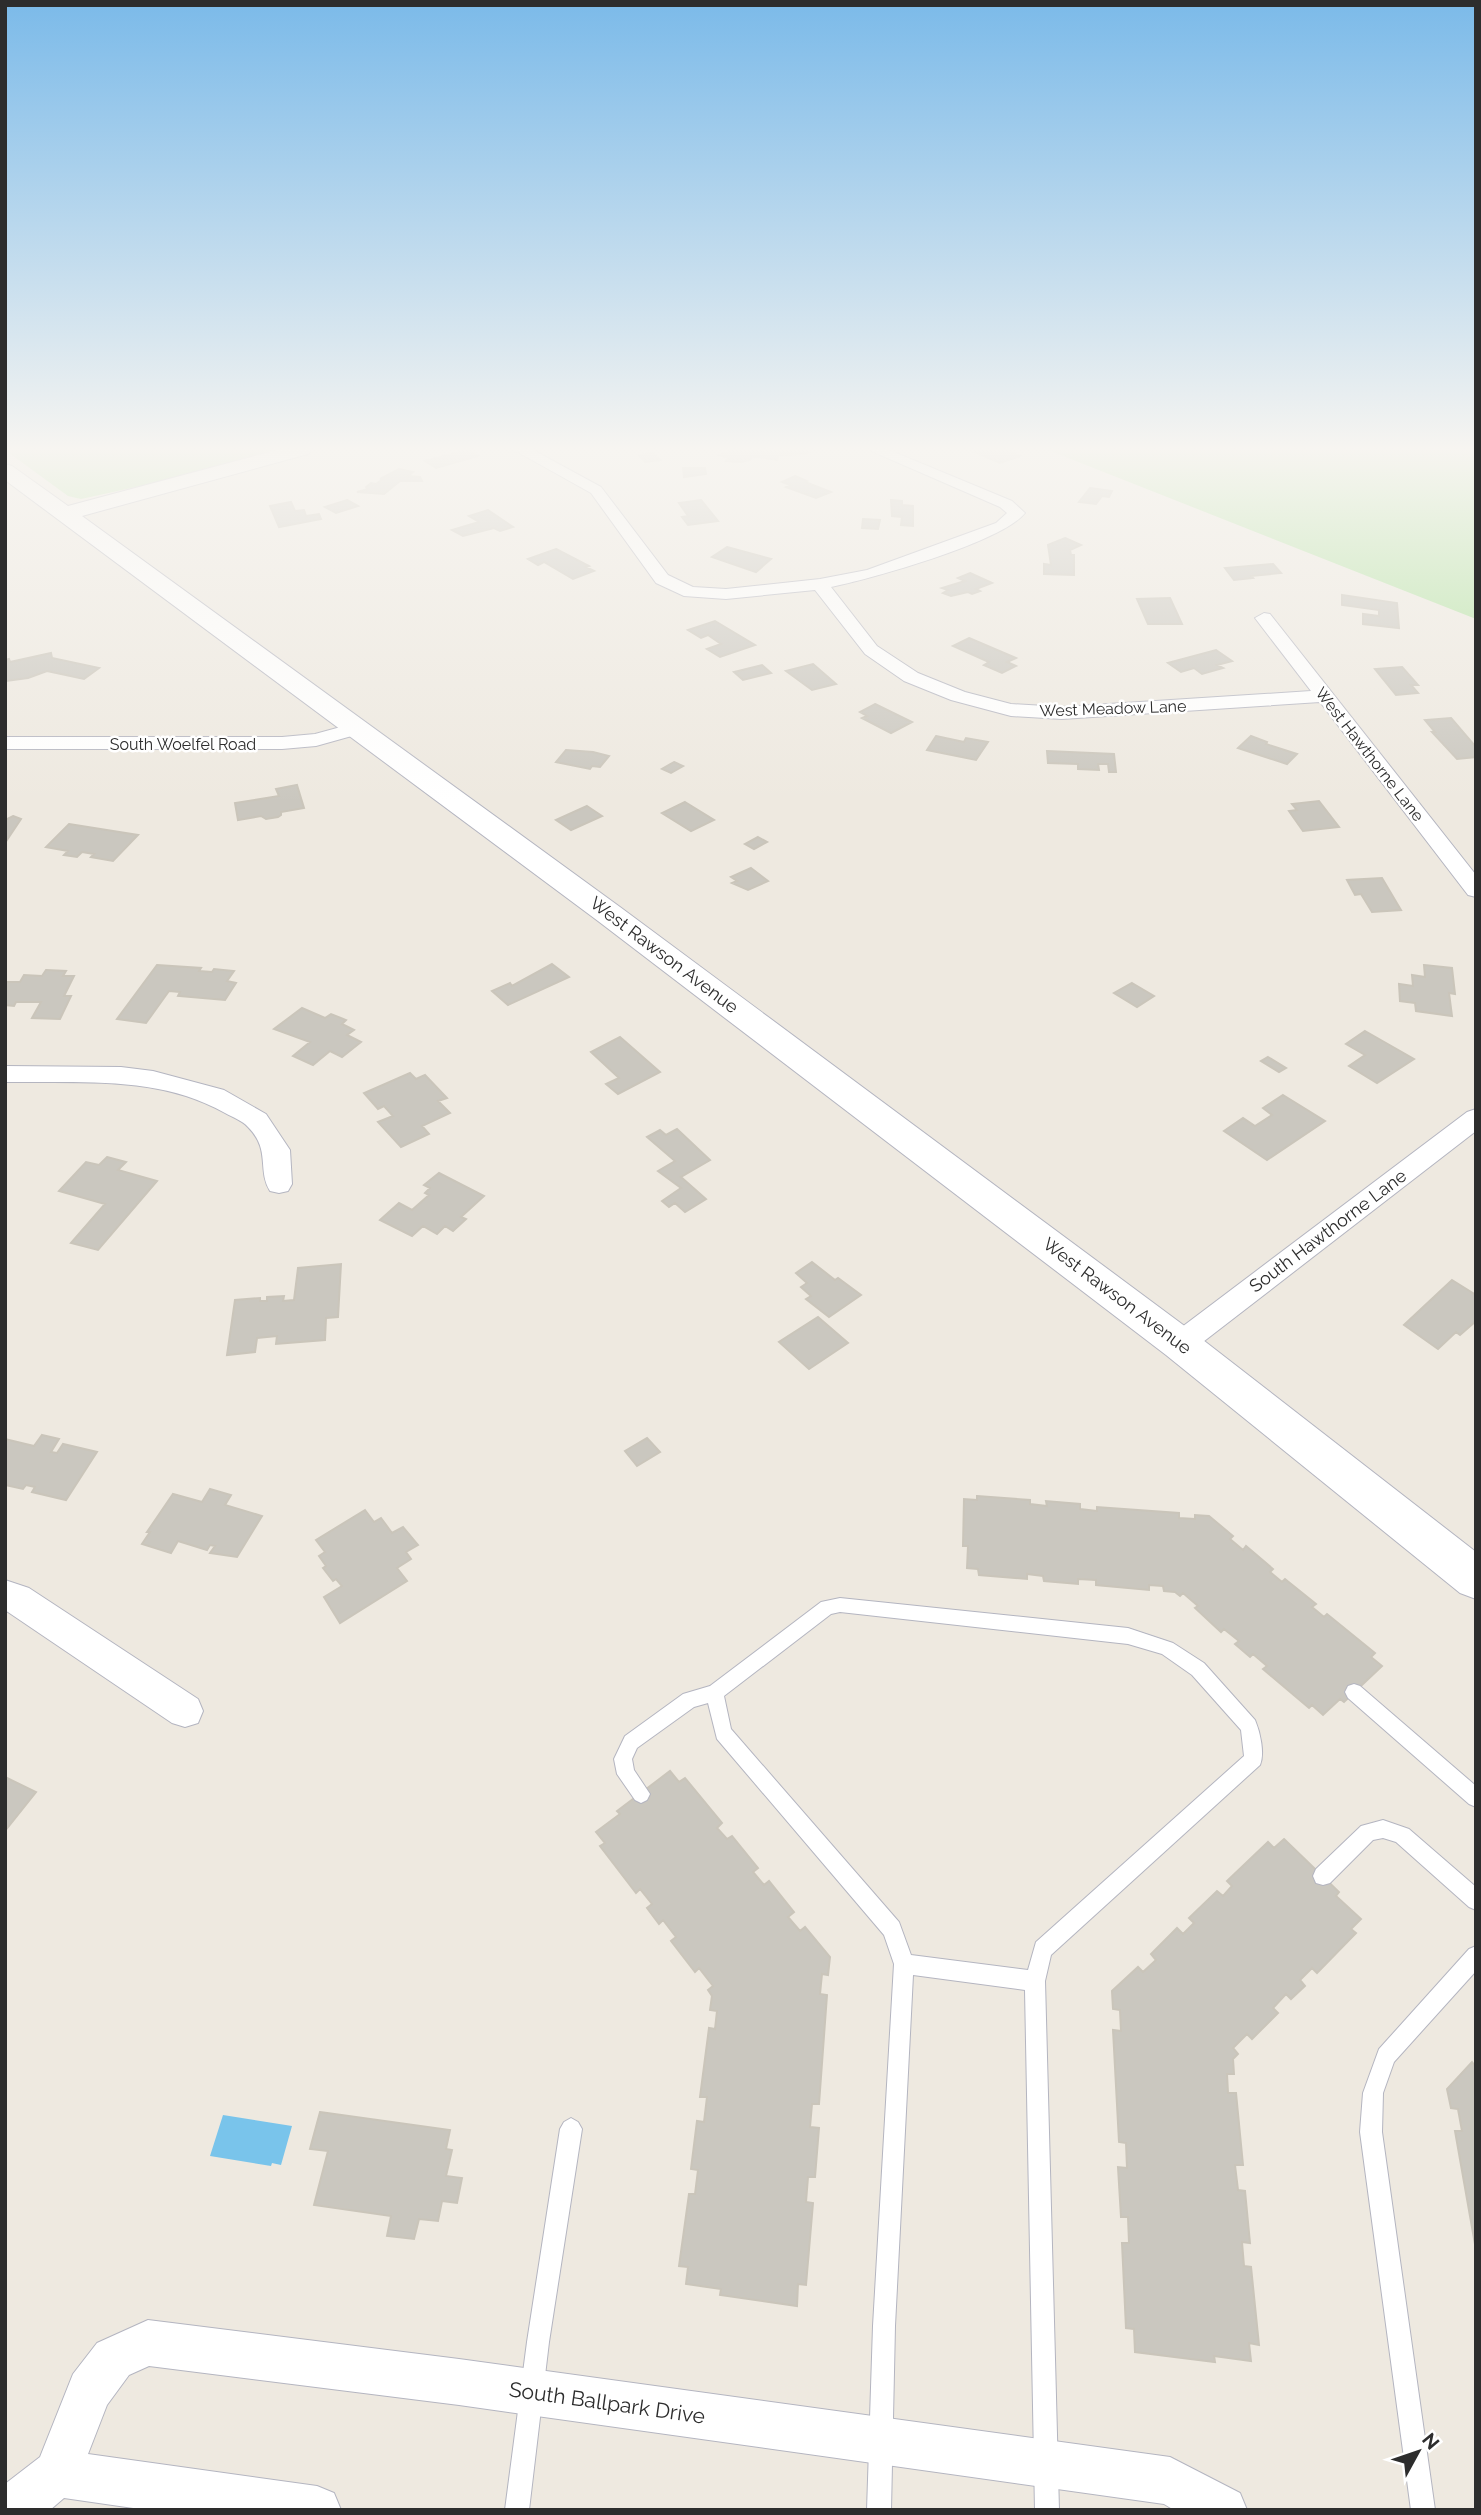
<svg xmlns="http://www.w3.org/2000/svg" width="1481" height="2515" font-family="Raleway,sans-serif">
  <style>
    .green { fill: #b1e2a0 }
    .water { fill: #79c4eb }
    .building { fill: #cac7bf; stroke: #cac5ba; stroke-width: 2 }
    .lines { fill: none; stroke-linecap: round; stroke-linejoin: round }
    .lane-casing { stroke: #b4b5c0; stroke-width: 2 }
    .street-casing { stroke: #b4b5c0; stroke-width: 2 }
    .secondary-casing { stroke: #b4b5c0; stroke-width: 2 }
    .lane { fill: #fff; fill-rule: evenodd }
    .street { fill: #fff; fill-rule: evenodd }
    .secondary { fill: #fff; fill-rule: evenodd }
    .labels { text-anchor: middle; stroke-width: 5; stroke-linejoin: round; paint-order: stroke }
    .far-street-label { font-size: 16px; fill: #2d2d2d; stroke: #fff }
    .street-label { font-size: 18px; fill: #2d2d2d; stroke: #fff }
    .near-street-label { font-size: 21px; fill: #2d2d2d; stroke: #fff }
  </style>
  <rect width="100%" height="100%" fill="#eee9e0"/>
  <path class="green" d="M 5,450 L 285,450 L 200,473 L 81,499 L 68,496 Z
    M 1048,450 L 1476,450 L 1476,619 Z"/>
  <path class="water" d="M 223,2115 L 292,2126 L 281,2165 L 272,2163 L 271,2166 L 210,2156 Z"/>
  <path class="building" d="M 467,450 L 478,456 L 436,468 L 425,461 Z
    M 807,450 L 809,452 L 804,454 L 779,455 L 777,460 L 752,456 L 750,460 L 741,462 L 726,461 L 728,458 L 719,455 L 731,451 L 726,450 Z
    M 970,450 L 1006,450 L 1020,456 L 1000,463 Z
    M 653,453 L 660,460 L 645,462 L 639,455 Z
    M 683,468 L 705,468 L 706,474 L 684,477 Z
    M 399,469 L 413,472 L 408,476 L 420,477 L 422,481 L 400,481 L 384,494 L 357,492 L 368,489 L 366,487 L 371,483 L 376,484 L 383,479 L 380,479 Z
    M 795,476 L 807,481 L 805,482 L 831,492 L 816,498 L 786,487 L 790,485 L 782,482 Z
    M 1090,488 L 1112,491 L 1109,497 L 1102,496 L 1096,504 L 1079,502 Z
    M 347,500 L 358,506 L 336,513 L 325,507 Z
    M 701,500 L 718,521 L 688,525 L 682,517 L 688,516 L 679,503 Z
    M 891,500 L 902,501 L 902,505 L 913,506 L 913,526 L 901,525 L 902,517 L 892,516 Z
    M 291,502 L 295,511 L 304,510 L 306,516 L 319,514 L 321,519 L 279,527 L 270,506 Z
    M 488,510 L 513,527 L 500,531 L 494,528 L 463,536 L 452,530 L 479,522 L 469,516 Z
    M 863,519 L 880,520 L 878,529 L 862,528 Z
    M 1065,538 L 1081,545 L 1070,550 L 1071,555 L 1074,555 L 1074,575 L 1044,574 L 1044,564 L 1051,565 L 1048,545 Z
    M 727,547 L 771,559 L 756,572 L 712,557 Z
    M 556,549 L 589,566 L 586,567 L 594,571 L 573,579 L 544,562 L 538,565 L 528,559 Z
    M 1273,564 L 1281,573 L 1251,576 L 1253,578 L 1234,580 L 1225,568 Z
    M 970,573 L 992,583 L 976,589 L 980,591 L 972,594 L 968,592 L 951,596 L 943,593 L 948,590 L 942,588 L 965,581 L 958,578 Z
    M 1342,595 L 1397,603 L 1399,628 L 1363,624 L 1363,614 L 1379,616 L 1379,610 L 1342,605 Z
    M 1170,598 L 1182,624 L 1148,624 L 1137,599 Z
    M 715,621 L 755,645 L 720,657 L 707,649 L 721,644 L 708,635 L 701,638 L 688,630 Z
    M 969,638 L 1016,658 L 1007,662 L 1016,666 L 1002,673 L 984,665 L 989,662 L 953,646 Z
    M 1216,650 L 1232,661 L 1217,665 L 1223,668 L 1202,674 L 1194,668 L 1181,672 L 1168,663 Z
    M 51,653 L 52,658 L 99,668 L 84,679 L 47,671 L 28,678 L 5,681 L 5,660 L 9,659 L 10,662 Z
    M 813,664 L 836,684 L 812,690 L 786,671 Z
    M 762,665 L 771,673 L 743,680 L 734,672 Z
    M 1402,667 L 1418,685 L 1411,685 L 1418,693 L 1396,695 L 1375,669 Z
    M 875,704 L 912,722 L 891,733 L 862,718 L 867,716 L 860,712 Z
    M 1451,718 L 1476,747 L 1476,757 L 1457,759 L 1432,732 L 1435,732 L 1425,720 Z
    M 936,736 L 964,742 L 966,738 L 988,742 L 976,760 L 927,750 Z
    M 1251,736 L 1267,742 L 1266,744 L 1297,754 L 1287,764 L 1238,748 Z
    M 566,750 L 593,752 L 609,756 L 600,767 L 592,766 L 590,769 L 556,762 Z
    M 1047,751 L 1114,754 L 1116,772 L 1109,772 L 1108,764 L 1098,764 L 1099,770 L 1078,769 L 1078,764 L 1048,763 Z
    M 674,762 L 683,766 L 671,773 L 662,769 Z
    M 297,785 L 304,808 L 281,812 L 281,815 L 278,817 L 266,819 L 261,816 L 238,820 L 235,803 L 279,796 L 276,789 Z
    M 1319,801 L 1339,827 L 1303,831 L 1289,811 L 1297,810 L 1292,804 Z
    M 685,802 L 714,820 L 691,831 L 662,813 Z
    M 587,806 L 602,816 L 571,830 L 556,820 Z
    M 13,816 L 21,819 L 5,843 L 5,820 Z
    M 69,824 L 138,835 L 113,861 L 91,857 L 94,854 L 82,852 L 77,857 L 64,855 L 68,851 L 46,847 Z
    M 758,837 L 767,842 L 754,849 L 745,844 Z
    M 751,868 L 768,881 L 748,890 L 732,883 L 737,881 L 731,877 Z
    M 1382,878 L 1401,910 L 1372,912 L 1361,894 L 1355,895 L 1347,880 Z
    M 552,964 L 569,977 L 508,1005 L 492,991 L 510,983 L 512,986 Z
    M 157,965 L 201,968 L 199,971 L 212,972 L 214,969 L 234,971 L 227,981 L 236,983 L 225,1000 L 178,996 L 180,992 L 169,991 L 146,1023 L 117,1019 Z
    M 1424,965 L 1452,968 L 1455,994 L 1449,993 L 1452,1016 L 1416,1011 L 1415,1003 L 1400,1001 L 1399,984 L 1413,986 L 1412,975 L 1425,977 Z
    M 46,970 L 66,971 L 63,976 L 74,976 L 64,996 L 71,996 L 60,1019 L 32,1018 L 41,1002 L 16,1002 L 14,1006 L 5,1005 L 5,982 L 20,982 L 24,975 L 42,976 Z
    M 1132,983 L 1154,996 L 1137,1007 L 1114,993 Z
    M 302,1008 L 325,1018 L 331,1014 L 346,1020 L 342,1024 L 354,1030 L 347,1035 L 361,1042 L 342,1057 L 330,1051 L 313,1065 L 293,1056 L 310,1042 L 274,1029 Z
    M 1365,1031 L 1414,1059 L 1377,1083 L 1349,1066 L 1365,1055 L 1346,1044 Z
    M 620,1037 L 660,1072 L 618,1094 L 606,1084 L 619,1078 L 591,1052 Z
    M 1268,1057 L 1286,1068 L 1279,1072 L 1261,1061 Z
    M 410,1073 L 416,1079 L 425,1075 L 447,1098 L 438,1101 L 450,1113 L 422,1126 L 429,1134 L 401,1147 L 378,1122 L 393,1116 L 384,1106 L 378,1109 L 364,1093 Z
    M 1283,1095 L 1325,1121 L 1267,1160 L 1224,1131 L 1243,1118 L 1255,1126 L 1272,1115 L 1263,1108 Z
    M 677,1129 L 710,1160 L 681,1177 L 706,1199 L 685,1212 L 675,1203 L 669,1207 L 662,1201 L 681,1188 L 658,1171 L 675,1161 L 647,1137 L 660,1130 L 666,1135 Z
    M 107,1157 L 126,1162 L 118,1170 L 157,1181 L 98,1250 L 71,1243 L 105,1204 L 59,1191 L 86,1162 L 99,1165 Z
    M 439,1173 L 484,1196 L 461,1217 L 466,1219 L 453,1231 L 445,1226 L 437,1234 L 423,1226 L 412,1236 L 380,1220 L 399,1203 L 412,1210 L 429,1195 L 425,1193 L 430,1188 L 424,1185 Z
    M 812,1262 L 835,1280 L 838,1278 L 861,1295 L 829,1317 L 806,1299 L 811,1296 L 801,1287 L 807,1283 L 796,1273 Z
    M 341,1264 L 338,1317 L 326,1318 L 325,1340 L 276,1344 L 277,1336 L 257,1338 L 255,1352 L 227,1355 L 235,1300 L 260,1298 L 260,1301 L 267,1301 L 267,1297 L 284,1296 L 283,1301 L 294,1300 L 298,1268 Z
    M 1452,1280 L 1476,1295 L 1476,1321 L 1460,1335 L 1456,1332 L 1438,1349 L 1404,1325 Z
    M 818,1317 L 848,1343 L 809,1369 L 779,1342 Z
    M 42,1435 L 59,1439 L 51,1452 L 57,1453 L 63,1444 L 97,1452 L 66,1500 L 32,1492 L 35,1487 L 26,1485 L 23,1489 L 5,1485 L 5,1439 L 34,1446 Z
    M 647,1438 L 660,1452 L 637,1466 L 625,1451 Z
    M 210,1489 L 231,1495 L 225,1505 L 262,1516 L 237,1557 L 210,1553 L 215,1546 L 210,1545 L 207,1550 L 178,1541 L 171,1553 L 142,1544 L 150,1532 L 147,1532 L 173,1494 L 202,1502 Z
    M 977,1496 L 1030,1500 L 1030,1504 L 1047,1506 L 1046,1501 L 1080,1504 L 1080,1509 L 1097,1511 L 1097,1507 L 1179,1513 L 1179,1518 L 1195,1519 L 1195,1515 L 1209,1516 L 1233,1536 L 1230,1539 L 1243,1550 L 1246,1546 L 1273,1569 L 1270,1572 L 1282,1582 L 1285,1579 L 1316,1604 L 1312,1607 L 1324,1617 L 1327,1614 L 1375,1653 L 1371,1657 L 1382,1666 L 1344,1702 L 1340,1699 L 1323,1715 L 1312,1705 L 1309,1708 L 1263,1669 L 1267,1666 L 1253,1654 L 1250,1657 L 1235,1644 L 1239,1641 L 1224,1629 L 1221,1632 L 1195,1608 L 1198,1606 L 1183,1593 L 1180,1596 L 1175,1592 L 1164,1591 L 1163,1586 L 1149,1585 L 1149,1590 L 1096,1585 L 1096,1580 L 1078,1579 L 1078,1584 L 1044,1581 L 1043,1576 L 1027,1574 L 1027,1579 L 979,1575 L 978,1569 L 967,1568 L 968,1546 L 963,1546 L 964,1499 L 977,1500 Z
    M 365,1510 L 374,1522 L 381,1518 L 392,1533 L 403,1527 L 418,1545 L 406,1552 L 411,1559 L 397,1568 L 407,1581 L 340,1623 L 324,1597 L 342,1586 L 336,1579 L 333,1581 L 323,1568 L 326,1566 L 319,1556 L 325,1552 L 316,1540 Z
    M 670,1771 L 679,1782 L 685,1778 L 722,1823 L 717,1828 L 727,1839 L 732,1836 L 758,1868 L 753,1872 L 764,1885 L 769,1881 L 794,1912 L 788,1917 L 800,1931 L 805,1927 L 830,1957 L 828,1975 L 822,1974 L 820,1994 L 827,1995 L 819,2104 L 812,2104 L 810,2127 L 819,2128 L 815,2177 L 808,2177 L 806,2202 L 813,2203 L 806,2285 L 798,2284 L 797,2306 L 720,2295 L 721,2289 L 686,2284 L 688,2267 L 679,2266 L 689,2194 L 695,2194 L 698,2170 L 691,2169 L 697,2121 L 704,2122 L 707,2097 L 700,2097 L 709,2028 L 715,2029 L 717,2011 L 710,2010 L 712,1996 L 708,1990 L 713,1986 L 699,1968 L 695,1972 L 671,1941 L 676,1937 L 663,1920 L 659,1924 L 647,1908 L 652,1904 L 640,1889 L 636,1893 L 600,1846 L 605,1843 L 596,1832 L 620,1814 L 617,1811 Z
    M 5,1777 L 36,1792 L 5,1831 Z
    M 1284,1839 L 1339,1892 L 1336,1896 L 1361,1919 L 1351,1929 L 1356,1933 L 1317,1973 L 1312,1968 L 1300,1980 L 1305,1986 L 1291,1999 L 1286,1994 L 1273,2008 L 1278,2013 L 1252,2039 L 1247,2034 L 1233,2048 L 1238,2054 L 1233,2059 L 1234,2074 L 1227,2074 L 1228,2093 L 1236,2093 L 1243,2165 L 1235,2165 L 1238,2190 L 1245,2191 L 1250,2243 L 1242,2242 L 1244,2266 L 1251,2267 L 1259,2345 L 1249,2343 L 1251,2361 L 1214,2356 L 1215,2362 L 1135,2352 L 1134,2329 L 1126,2328 L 1122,2243 L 1129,2243 L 1128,2217 L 1121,2217 L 1118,2167 L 1127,2168 L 1126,2143 L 1119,2142 L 1113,2030 L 1121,2031 L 1120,2010 L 1113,2009 L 1112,1991 L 1138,1967 L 1143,1972 L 1156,1960 L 1151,1954 L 1177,1928 L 1183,1934 L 1194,1923 L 1189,1918 L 1217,1891 L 1223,1896 L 1232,1886 L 1227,1881 L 1268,1842 L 1274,1848 Z
    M 1472,2062 L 1476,2067 L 1476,2250 L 1455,2131 L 1462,2131 L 1458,2109 L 1451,2108 L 1447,2089 Z
    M 320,2112 L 450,2130 L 446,2149 L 452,2150 L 446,2176 L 462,2178 L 457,2203 L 442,2201 L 438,2221 L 419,2219 L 414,2239 L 387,2236 L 391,2216 L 314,2205 L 328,2151 L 310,2149 Z"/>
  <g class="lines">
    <defs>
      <path id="lane" d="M 840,1598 L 1128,1628 L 1173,1643 L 1204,1663 L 1255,1720 C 1260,1732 1265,1753 1260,1765 L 1051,1955 L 1045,1981 L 1059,2510 L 1035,2510 L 1025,1990 L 913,1975 L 895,2326 L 891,2510 L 867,2510 L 873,2326 L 894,1964 L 884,1935 L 717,1739 L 708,1703 L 694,1707 L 637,1748 L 632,1759 L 634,1770 L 650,1794 L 647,1800 L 641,1803 L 635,1800 L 617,1774 L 614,1759 L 625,1736 L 683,1694 L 710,1686 L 821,1602 ZM 840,1612 L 1128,1644 L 1162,1654 L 1192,1675 L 1241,1730 L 1244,1756 L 1036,1942 L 1028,1970 L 911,1955 L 899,1922 L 731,1729 L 724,1696 L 831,1614 Z
        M 1354,1684 L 1360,1686 L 1476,1786 L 1476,1807 L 1469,1804 L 1348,1698 L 1345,1692 L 1348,1686 Z
        M 1383,1820 L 1409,1829 L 1476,1887 L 1476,1910 L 1469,1907 L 1396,1842 L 1383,1838 L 1373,1840 L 1330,1883 L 1323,1885 L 1316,1883 L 1313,1876 L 1316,1869 L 1361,1826 Z
        M 1476,1946 L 1476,1971 L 1394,2062 L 1383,2093 L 1382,2132 L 1435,2510 L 1411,2510 L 1360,2132 L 1363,2093 L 1379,2049 L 1469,1949 Z
        M 571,2118 L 578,2122 L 582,2129 L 549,2342 L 529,2510 L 505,2510 L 527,2342 L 560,2129 L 564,2122 Z"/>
      <path id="street" d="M 514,450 L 533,450 L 601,487 L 668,575 L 693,587 L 726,589 L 820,579 L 867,570 L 996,523 L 1007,513 L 1000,507 L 869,450 L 889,450 L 1012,501 L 1025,513 C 1002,542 871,579 831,587 L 877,646 L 918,673 L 965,692 L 1011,704 L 1062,707 L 1311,691 L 1255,618 L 1264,613 L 1270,614 L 1476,875 L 1476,897 L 1468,895 L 1320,702 L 1062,719 L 1011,716 L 951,700 L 904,681 L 865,654 L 815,590 L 726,599 L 684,596 L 656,583 L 591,493 Z
        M 359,722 L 366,724 L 369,728 L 366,732 L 316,746 L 282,749 L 5,749 L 5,737 L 282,737 L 315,734 Z
        M 5,1066 L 121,1067 L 153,1071 L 224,1090 L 266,1114 L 290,1150 L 292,1184 L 288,1191 L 279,1193 L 270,1191 C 257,1170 271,1150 248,1127 C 243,1121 232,1117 225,1113 C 159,1075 79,1083 5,1082 Z
        M 1476,1109 L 1476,1131 L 1190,1352 L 1180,1355 L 1170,1352 L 1165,1344 L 1170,1336 L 1467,1112 Z
        M 5,1580 L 29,1588 L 198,1699 L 203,1711 L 198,1723 L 185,1727 L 172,1723 L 5,1610 Z
        M 148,2320 L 459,2359 L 1170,2457 L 1240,2493 L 1247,2510 L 1174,2510 L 1164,2504 L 459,2405 L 149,2366 L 129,2375 L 107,2405 L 88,2454 L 317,2486 L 334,2493 L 341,2510 L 147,2510 L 64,2498 L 50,2510 L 5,2510 L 5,2484 L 40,2457 L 73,2374 L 97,2343 Z"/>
      <path id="secondary" d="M 277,450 L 311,450 L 308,454 L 82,516 L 620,907 L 1194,1333 L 1476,1552 L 1476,1599 L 1460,1593 L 1166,1355 L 598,921 L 5,480 L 5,464 L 12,466 L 68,506 Z"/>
    </defs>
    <use href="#lane" class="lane-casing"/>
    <use href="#street" class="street-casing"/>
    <use href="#secondary" class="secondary-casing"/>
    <use href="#lane" class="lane"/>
    <use href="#street" class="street"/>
    <use href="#secondary" class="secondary"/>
  </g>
  <linearGradient id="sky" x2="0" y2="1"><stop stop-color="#7bbae9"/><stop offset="0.56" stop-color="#f7f5f1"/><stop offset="1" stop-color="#f7f5f1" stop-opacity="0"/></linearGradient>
  <rect width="1481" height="802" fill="url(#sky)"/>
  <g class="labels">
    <g class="far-street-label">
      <text transform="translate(1113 708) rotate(-2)" y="6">West Meadow Lane</text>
      <text x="183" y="750">South Woelfel Road</text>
      <text transform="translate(1370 754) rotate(52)" y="6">West Hawthorne Lane</text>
    </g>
    <g class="street-label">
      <text transform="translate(664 955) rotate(37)" y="6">West Rawson Avenue</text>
      <text transform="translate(1328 1231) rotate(-37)" y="6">South Hawthorne Lane</text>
      <text transform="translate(1117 1296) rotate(37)" y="6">West Rawson Avenue</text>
    </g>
    <g class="near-street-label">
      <text transform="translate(607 2403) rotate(8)" y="7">South Ballpark Drive</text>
    </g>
  </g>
  <rect width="1481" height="2515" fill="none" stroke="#2d2d2d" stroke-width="14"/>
  <g transform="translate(1418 2452) rotate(50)" stroke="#ffffff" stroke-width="5" paint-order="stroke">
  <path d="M0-5L12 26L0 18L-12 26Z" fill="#2d2d2d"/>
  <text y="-10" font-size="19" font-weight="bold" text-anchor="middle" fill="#2d2d2d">N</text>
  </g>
</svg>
